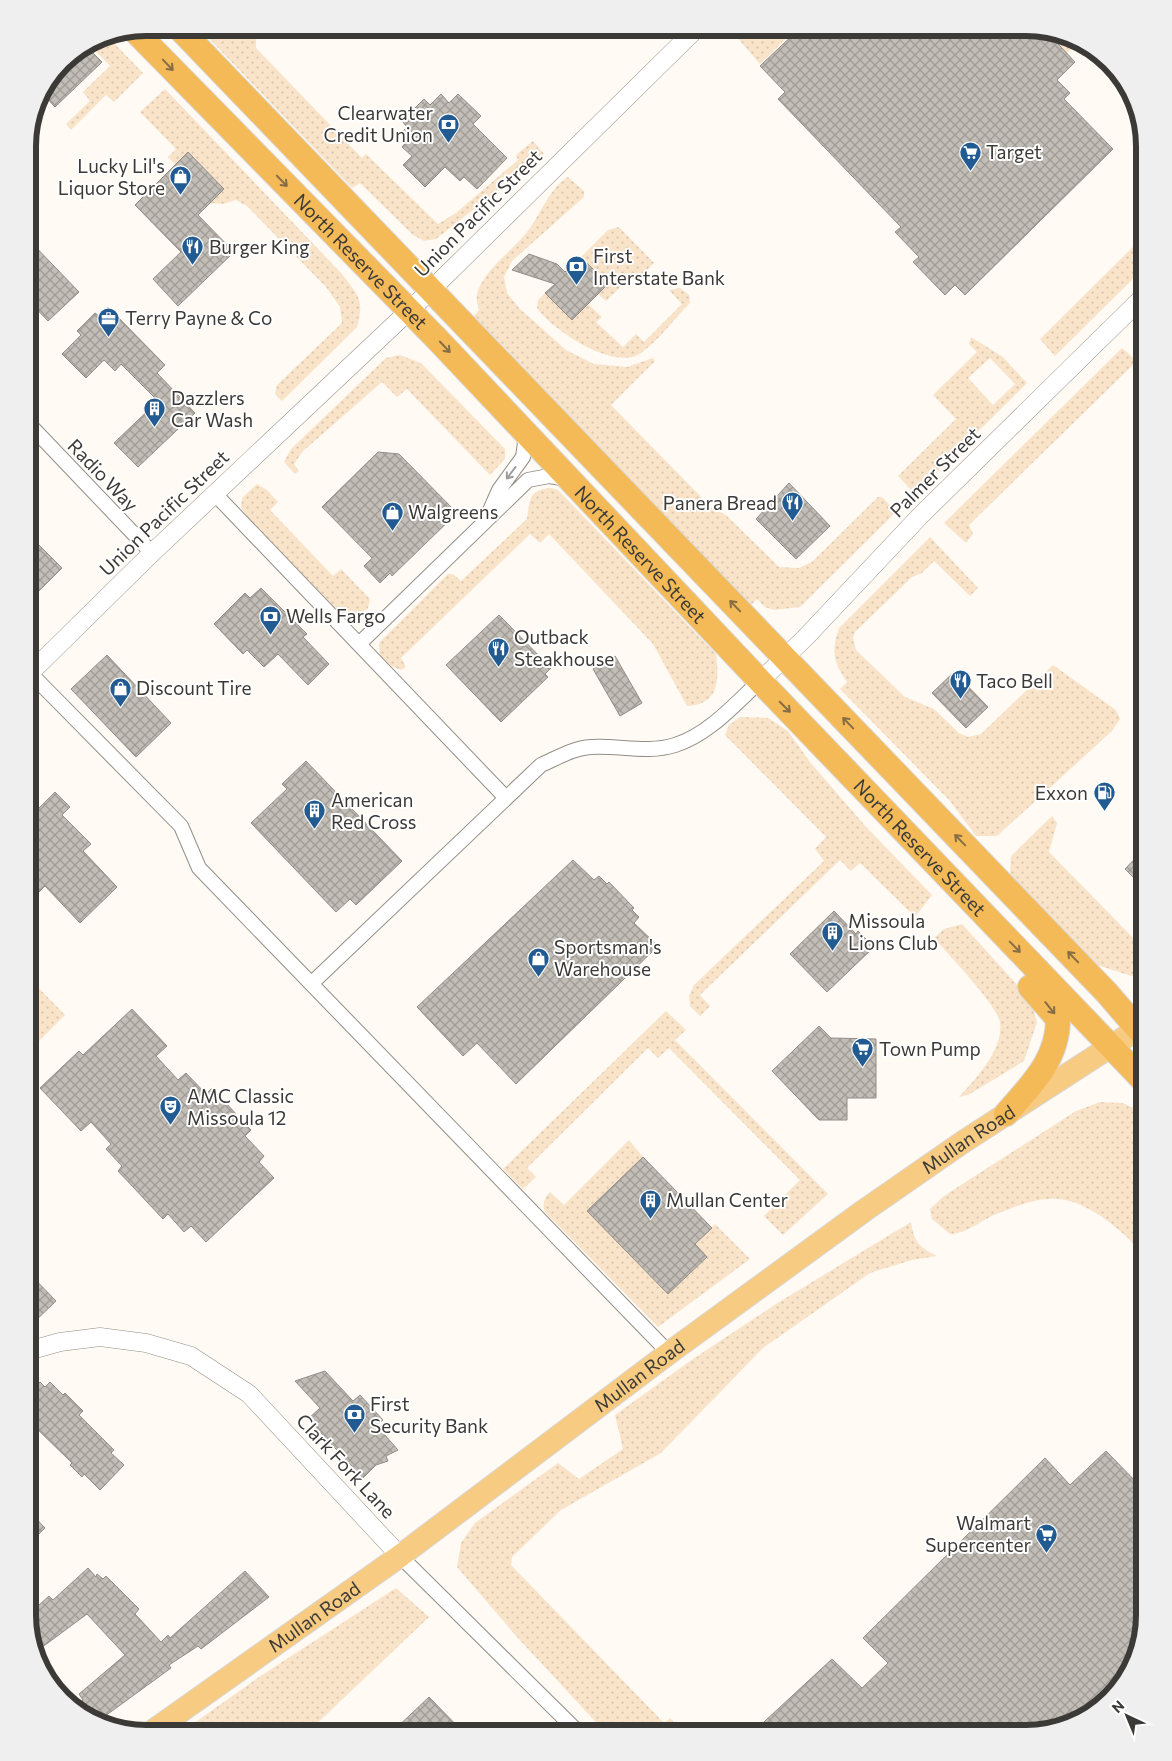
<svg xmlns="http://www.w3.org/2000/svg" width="1172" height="1761" font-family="Commissioner,sans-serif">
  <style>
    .grass { fill: url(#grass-dots); fill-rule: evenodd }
    .building { fill: url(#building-cross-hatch); stroke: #928d86 }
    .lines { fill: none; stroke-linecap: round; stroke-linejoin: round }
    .minor-casing { stroke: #938e87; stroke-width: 16 }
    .tertiary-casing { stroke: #938e87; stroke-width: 19 }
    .primary-casing { stroke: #d8d8d7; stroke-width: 24 }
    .trunk-casing { stroke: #d8d8d7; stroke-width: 26 }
    .minor { stroke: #fff; stroke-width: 14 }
    .tertiary { stroke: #fff; stroke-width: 18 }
    .primary { stroke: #f7cb82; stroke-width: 22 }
    .trunk { stroke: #f4ba58; stroke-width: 24 }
    .oneway { stroke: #866d44 }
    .oneway2 { stroke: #9e9c9b }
    .labels { text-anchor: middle; stroke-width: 4; stroke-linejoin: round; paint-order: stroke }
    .poi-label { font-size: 19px; fill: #3c3a37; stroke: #fff; text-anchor: start }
    .street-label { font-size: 19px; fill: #3c3a37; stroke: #fff }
    .rim { fill: none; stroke: #3c3a37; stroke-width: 6 }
  </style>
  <defs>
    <pattern id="grass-dots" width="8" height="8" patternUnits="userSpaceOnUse" patternTransform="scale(1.25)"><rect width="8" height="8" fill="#f9e4ca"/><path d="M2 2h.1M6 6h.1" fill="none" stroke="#d6c4ae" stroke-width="1.8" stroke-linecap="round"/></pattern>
    <pattern id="building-cross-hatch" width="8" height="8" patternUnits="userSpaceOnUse" patternTransform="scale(1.25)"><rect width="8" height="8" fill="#c2bdb6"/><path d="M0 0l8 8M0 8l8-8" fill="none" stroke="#9f9b95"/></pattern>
  </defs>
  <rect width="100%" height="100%" fill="#fffaf4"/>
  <path class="grass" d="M 199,28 L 267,28 L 256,38 L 256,48 L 362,158 L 366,154 L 438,224 L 456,213 L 518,160 L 516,155 L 533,141 L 544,154 L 436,239 L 424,241 L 413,235 L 360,183 L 352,188 Z
    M 729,28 L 797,28 L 760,64 Z
    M 1046,31 L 1079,42 L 1067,53 Z
    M 106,35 L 143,73 L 114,102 L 106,95 L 71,130 L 66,124 L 90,101 L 83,92 L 110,66 L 89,44 Z
    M 165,89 L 342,274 C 358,295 365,300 357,327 L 282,401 L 275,394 L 277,385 L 342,323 L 340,307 L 326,287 L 247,206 L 236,200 L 223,204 L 210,203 L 224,189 L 188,153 L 176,165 L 168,157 L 176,149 L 140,112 Z
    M 568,177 L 584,191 L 584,197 L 512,261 L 504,277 L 507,293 L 520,309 L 566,350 L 594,364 L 627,367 L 653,358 L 655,361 L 611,405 L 712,508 L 726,515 L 779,567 L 799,568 L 812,562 L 878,497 L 882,497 L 896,512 L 800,607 L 774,610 L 765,607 L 757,599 L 750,606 L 474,316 L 479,310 C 477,301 475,297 479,288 C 489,266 512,251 527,232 C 541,215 549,188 568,177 Z
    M 619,227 L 654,263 L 639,278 L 635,273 L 606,301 L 598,294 L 608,284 L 581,257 L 608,230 Z
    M 1144,236 L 1144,268 L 1055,356 L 1040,339 Z
    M 680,288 L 689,295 L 690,303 C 674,319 659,340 641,353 C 615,372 552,330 537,308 L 538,300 L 545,293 L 572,320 L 588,304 L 602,317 L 596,322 L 623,347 L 636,334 L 644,342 L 682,304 L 669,290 Z
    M 971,337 L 1003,357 L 1027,383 L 915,494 L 898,476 L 956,419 L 933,395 L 977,352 L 969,344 ZM 990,358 L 1015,384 L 993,405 L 968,378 Z
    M 1122,348 L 1137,361 L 969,525 L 973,534 L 966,543 L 944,523 Z
    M 400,355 L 421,363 L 505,449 L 505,459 L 490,475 L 407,389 L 397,397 L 382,382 L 302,452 L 294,464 L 299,471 L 295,474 L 284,462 L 291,449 L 386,358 Z
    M 257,484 L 267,490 L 278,502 L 270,510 L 333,576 L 341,569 L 370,599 L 368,608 L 352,621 L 338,614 L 250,521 L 241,507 L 242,498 Z
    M 551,488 L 558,490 L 716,654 C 719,679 720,704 687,706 L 653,644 L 549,534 L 540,543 L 530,534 L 401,658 L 406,667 L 401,670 L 389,665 L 380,657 L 379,643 L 448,574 L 453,574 L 461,581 L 527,519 C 530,500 528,490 551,488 Z
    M 930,537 L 978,588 L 970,596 L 934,561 L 922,573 L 912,577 L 855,632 L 853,638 L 856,650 L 905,697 L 934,709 L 959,733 L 968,737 L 981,734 L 1053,665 L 1116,710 L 1120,719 L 1112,731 L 997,836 L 976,836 L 950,801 L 840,689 L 847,682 C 833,661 831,653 839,628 Z
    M 740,717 L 768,718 L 788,731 L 810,762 L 867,828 L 932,895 L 915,917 L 860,863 L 851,871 L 840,860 L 700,995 L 710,1006 L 700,1016 L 690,1006 L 689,996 L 694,985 L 824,861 L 815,849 L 826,837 L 725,735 L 729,725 Z
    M 1052,816 L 1057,823 L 1049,852 L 1144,949 L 1144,980 L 1094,964 L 1010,877 L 1011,856 Z
    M 962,924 L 1031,1000 L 1037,1022 L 1024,1061 L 968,1095 L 959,1097 C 976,1079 1004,1049 1000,1022 C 997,1005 947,953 934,938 L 944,929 Z
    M 28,977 L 65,1015 L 28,1052 Z
    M 666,1011 L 686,1030 L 675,1040 L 828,1194 L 783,1235 L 764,1216 L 800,1180 L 669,1048 L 658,1058 L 648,1048 L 527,1168 L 536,1177 L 523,1189 L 503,1169 Z
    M 1100,1102 L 1122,1103 L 1144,1112 L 1144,1254 C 1123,1232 1091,1202 1058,1199 C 1039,1197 1016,1206 999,1213 C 982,1219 969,1233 950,1234 L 932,1219 L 930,1209 L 944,1196 L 1076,1111 Z
    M 629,1140 L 643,1157 L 588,1211 L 668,1294 L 707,1257 L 695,1244 L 715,1224 L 750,1259 L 658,1327 L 545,1212 C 542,1203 544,1198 550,1192 L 564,1205 Z
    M 911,1222 C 914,1242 919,1247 937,1256 L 912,1260 L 870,1273 L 763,1348 L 661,1453 L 561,1510 L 512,1557 L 511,1565 L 664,1723 L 670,1718 L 685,1733 L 606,1733 L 517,1637 L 457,1567 L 461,1543 L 475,1523 L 558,1463 L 579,1479 L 623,1449 L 615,1415 L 693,1359 L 776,1304 Z
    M 396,1588 L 429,1617 L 307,1733 L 180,1733 L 259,1677 Z"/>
  <path class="building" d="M 800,28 L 1033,28 L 1046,31 L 1075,62 L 1057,80 L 1070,93 L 1064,99 L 1113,149 L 965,295 L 955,285 L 945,295 L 913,262 L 919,257 L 895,232 L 901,227 L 778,99 L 785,92 L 760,66 Z
    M 86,46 L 102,62 L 55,107 L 42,93 L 62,62 Z
    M 441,94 L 449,103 L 458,94 L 481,116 L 473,124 L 507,158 L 477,189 L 464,177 L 460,181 L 445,167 L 425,187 L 403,165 L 412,156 L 402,147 L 408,140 L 401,133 L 407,127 L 402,121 L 424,99 L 430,105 Z
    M 188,152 L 224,189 L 198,215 L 234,252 L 178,306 L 153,279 L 181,252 L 135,205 Z
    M 28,239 L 79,292 L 48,321 L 28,300 Z
    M 529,254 L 557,264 L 565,272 L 581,257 L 608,284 L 572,320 L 545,293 L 555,284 L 512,270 Z
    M 108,307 L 165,365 L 157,373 L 195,413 L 138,467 L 114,443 L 158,401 L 121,364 L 115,371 L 104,360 L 86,378 L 62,354 L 81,335 L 77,331 L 95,313 L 99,316 Z
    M 378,452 L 399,454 L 457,513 L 392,576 L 390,573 L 380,583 L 364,566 L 372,558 L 322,507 Z
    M 789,483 L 830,526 L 796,559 L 756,519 Z
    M 28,534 L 62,568 L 28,602 Z
    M 261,588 L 307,634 L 303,637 L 329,664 L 308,685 L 278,654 L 264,667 L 247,650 L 243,654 L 214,624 L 245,593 L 250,598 Z
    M 499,615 L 551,668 L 545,674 L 548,677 L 501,722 L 446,665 Z
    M 107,655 L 171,723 L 136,757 L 71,689 Z
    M 615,656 L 642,703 L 620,716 L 593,669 Z
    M 954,672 L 988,707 L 966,728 L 932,693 Z
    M 306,761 L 402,861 L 356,905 L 350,899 L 336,912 L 251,823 L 287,789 L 282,784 Z
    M 55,792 L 70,807 L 62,815 L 91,844 L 83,851 L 117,887 L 80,923 L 45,886 L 39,892 L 28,881 L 28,819 Z
    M 1144,849 L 1144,888 L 1125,869 Z
    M 573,860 L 594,880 L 599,876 L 607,884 L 609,882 L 634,908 L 632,910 L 639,917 L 634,923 L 658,946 L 516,1084 L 477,1043 L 463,1056 L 417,1007 Z
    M 834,911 L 856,934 L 858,931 L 874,947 L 827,992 L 790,954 Z
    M 132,1009 L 167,1046 L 156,1056 L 178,1080 L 186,1073 L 206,1094 L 212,1088 L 251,1130 L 245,1136 L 264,1156 L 259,1162 L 274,1178 L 206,1242 L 191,1226 L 184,1232 L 168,1214 L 163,1219 L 118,1171 L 122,1166 L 106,1149 L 111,1144 L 91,1122 L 81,1131 L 40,1088 L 79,1051 L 83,1055 Z
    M 819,1026 L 831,1038 L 876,1039 L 876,1098 L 847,1098 L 847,1120 L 819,1120 L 772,1071 Z
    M 643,1157 L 712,1228 L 695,1244 L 707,1257 L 668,1294 L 587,1211 Z
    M 28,1272 L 56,1301 L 28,1328 Z
    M 325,1371 L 353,1401 L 360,1395 L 383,1420 L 377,1426 L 398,1450 L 386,1456 L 388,1461 L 376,1465 L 363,1478 L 308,1419 L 320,1408 L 295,1381 Z
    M 40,1382 L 45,1387 L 50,1382 L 63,1395 L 65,1393 L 83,1411 L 79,1415 L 114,1450 L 111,1453 L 124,1465 L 100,1490 L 84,1474 L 82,1477 L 70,1465 L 72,1463 L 28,1420 L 28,1395 Z
    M 1106,1451 L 1144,1490 L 1144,1615 L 1128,1674 L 1085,1718 L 1026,1734 L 752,1733 L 832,1659 L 862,1688 L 888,1663 L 863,1638 L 1045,1458 L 1070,1485 Z
    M 28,1510 L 45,1528 L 28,1545 Z
    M 88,1568 L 96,1577 L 97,1574 L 103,1579 L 106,1576 L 139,1609 L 135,1614 L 161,1642 L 168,1635 L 170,1638 L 245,1571 L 269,1597 L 201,1649 L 198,1646 L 169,1665 L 171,1668 L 101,1719 L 98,1715 L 92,1719 L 87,1717 L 76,1706 L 83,1700 L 79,1694 L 125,1655 L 87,1614 L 37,1651 L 28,1615 L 49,1596 L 53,1600 Z
    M 429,1697 L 464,1733 L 391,1733 Z"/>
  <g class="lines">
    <defs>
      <path id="minor" d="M 28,423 L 152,553
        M 215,494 L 506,798
        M 488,515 L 499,490 L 523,457 L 525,443 L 523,432
        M 359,644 L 528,480 L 549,476 L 568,479
        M 30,673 L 181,826 L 199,868 L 669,1353
        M 312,983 L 541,765 C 557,758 573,748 591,747 C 619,745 647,754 675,745 C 708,735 735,704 760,681
        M 400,1556 L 579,1733"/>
      <path id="tertiary" d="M 28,675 L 152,553 L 431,290 L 697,28
        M 760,681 L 805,638 L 921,515 L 1144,296
        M 28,1351 L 60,1342 L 100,1337 L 146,1343 L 191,1356 L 249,1394 L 400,1556"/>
      <g id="primary">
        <path id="s1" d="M 150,1733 L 400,1556 L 669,1353 L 865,1210 L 963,1142 L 1144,1025"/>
      </g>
      <g id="trunk">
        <path d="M 179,28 L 1107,993 L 1144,1036"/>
        <path id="s2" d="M 134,30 L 438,340 L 760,681 L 1144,1081"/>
        <path d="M 1006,1114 C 1031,1085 1058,1060 1058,1019 L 1030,987"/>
      </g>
    </defs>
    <use href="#minor" class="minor-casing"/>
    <use href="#tertiary" class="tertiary-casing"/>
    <use href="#primary" class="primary-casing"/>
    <use href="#trunk" class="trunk-casing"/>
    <use href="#minor" class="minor"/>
    <use href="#tertiary" class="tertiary"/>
    <use href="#primary" class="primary"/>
    <use href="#trunk" class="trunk"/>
  </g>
  <defs><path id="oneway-shaft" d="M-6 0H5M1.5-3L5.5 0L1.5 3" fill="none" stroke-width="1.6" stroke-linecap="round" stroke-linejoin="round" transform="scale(1.25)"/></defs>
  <g class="oneway">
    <use href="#oneway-shaft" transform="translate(168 65) rotate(46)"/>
    <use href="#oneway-shaft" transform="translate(282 181) rotate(46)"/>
    <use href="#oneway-shaft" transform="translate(445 347) rotate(47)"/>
    <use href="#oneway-shaft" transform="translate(735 606) rotate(-134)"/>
    <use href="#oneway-shaft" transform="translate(785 707) rotate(45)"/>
    <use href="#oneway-shaft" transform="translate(848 723) rotate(-134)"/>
    <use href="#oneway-shaft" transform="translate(960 840) rotate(-134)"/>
    <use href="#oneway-shaft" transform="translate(1015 947) rotate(46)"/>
    <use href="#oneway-shaft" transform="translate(1073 957) rotate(-134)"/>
    <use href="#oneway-shaft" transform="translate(1050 1008) rotate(51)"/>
  </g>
  <use class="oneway2" href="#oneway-shaft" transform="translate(511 473) rotate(127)"/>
  <defs>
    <symbol id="bank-pin" viewBox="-11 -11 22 30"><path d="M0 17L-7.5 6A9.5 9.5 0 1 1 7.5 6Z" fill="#215b92" stroke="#fff"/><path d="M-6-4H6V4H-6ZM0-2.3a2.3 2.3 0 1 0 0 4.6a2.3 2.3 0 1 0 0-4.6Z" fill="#fff"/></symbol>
    <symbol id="supermarket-pin" viewBox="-11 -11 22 30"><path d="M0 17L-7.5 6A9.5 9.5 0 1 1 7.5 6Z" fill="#215b92" stroke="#fff"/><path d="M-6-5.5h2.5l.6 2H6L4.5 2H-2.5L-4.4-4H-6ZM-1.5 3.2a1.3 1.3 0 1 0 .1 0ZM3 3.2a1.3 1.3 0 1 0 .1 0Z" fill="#fff"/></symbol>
    <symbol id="shop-pin" viewBox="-11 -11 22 30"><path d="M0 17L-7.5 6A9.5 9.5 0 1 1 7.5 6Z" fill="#215b92" stroke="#fff"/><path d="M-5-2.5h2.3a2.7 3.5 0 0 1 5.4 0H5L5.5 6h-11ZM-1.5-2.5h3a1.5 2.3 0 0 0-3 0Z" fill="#fff"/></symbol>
    <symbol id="restaurant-pin" viewBox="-11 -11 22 30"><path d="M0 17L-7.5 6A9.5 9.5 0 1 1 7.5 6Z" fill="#215b92" stroke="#fff"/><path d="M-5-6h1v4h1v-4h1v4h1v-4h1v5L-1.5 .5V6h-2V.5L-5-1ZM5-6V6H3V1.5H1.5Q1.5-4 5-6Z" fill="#fff"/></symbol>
    <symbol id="office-pin" viewBox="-11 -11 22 30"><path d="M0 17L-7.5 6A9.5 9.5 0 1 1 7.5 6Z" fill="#215b92" stroke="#fff"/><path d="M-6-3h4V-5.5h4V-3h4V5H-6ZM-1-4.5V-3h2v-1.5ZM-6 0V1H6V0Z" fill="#fff"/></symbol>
    <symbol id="building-pin" viewBox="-11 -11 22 30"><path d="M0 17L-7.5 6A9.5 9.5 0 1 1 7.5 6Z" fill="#215b92" stroke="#fff"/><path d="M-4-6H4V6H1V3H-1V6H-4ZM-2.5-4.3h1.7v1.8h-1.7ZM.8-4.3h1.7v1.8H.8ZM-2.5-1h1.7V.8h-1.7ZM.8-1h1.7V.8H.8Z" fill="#fff"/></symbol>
    <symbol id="fuel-pin" viewBox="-11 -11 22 30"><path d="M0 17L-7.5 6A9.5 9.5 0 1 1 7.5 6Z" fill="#215b92" stroke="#fff"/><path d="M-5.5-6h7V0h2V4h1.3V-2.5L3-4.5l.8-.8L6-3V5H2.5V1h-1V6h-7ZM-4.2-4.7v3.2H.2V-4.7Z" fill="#fff"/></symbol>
    <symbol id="theatre-pin" viewBox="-11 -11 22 30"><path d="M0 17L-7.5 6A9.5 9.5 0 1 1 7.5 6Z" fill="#215b92" stroke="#fff"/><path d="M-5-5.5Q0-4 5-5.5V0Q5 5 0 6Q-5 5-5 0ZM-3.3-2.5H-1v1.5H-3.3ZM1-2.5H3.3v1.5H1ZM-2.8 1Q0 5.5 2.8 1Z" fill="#fff"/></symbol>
  </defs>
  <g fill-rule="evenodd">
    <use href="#bank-pin" x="436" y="112" width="25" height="34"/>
    <use href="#supermarket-pin" x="958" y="140" width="25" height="34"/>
    <use href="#shop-pin" x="168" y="164" width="25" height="34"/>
    <use href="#restaurant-pin" x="180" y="234" width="25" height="34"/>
    <use href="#bank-pin" x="564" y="254" width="25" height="34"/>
    <use href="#office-pin" x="96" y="306" width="25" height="34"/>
    <use href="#building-pin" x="142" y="396" width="25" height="34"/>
    <use href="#restaurant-pin" x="780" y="490" width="25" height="34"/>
    <use href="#shop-pin" x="380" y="500" width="25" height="34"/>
    <use href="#bank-pin" x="258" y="604" width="25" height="34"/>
    <use href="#restaurant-pin" x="486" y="636" width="25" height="34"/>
    <use href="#restaurant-pin" x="948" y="668" width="25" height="34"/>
    <use href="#shop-pin" x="108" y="676" width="25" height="34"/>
    <use href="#fuel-pin" x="1092" y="780" width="25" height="34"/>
    <use href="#building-pin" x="302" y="798" width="25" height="34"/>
    <use href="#building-pin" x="820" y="920" width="25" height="34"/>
    <use href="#shop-pin" x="526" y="946" width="25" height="34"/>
    <use href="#supermarket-pin" x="850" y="1036" width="25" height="34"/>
    <use href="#theatre-pin" x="158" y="1094" width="25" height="34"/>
    <use href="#building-pin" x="638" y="1188" width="25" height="34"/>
    <use href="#bank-pin" x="342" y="1402" width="25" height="34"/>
    <use href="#supermarket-pin" x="1034" y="1522" width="25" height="34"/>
  </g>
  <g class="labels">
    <g class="poi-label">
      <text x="433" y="120" text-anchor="end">Clearwater<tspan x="433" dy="22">Credit Union</tspan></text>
      <text x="986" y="159">Target</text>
      <text x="165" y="173" text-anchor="end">Lucky Lil's<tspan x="165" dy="22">Liquor Store</tspan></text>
      <text x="209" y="254">Burger King</text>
      <text x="593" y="263">First<tspan x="593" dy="22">Interstate Bank</tspan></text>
      <text x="125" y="325">Terry Payne &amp; Co</text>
      <text x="171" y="405">Dazzlers<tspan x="171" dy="22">Car Wash</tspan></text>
      <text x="777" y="510" text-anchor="end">Panera Bread</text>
      <text x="408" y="519">Walgreens</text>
      <text x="286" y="623">Wells Fargo</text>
      <text x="514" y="644">Outback<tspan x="514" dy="22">Steakhouse</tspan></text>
      <text x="976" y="688">Taco Bell</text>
      <text x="136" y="695">Discount Tire</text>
      <text x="1088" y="800" text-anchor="end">Exxon</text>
      <text x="331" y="807">American<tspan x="331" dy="22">Red Cross</tspan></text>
      <text x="848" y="928">Missoula<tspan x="848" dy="22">Lions Club</tspan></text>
      <text x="554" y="954">Sportsman's<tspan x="554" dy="22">Warehouse</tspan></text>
      <text x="879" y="1056">Town Pump</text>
      <text x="187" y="1103">AMC Classic<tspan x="187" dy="22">Missoula 12</tspan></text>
      <text x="666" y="1207">Mullan Center</text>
      <text x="370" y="1411">First<tspan x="370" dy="22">Security Bank</tspan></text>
      <text x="1031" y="1530" text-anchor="end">Walmart<tspan x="1031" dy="22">Supercenter</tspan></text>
    </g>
    <g class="street-label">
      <text transform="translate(478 213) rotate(-45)" y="7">Union Pacific Street</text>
      <text dy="7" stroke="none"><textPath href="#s2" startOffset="324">North Reserve Street</textPath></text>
      <text transform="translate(935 472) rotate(-45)" y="7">Palmer Street</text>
      <text transform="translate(103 475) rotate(46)" y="7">Radio Way</text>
      <text transform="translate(164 513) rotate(-44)" y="7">Union Pacific Street</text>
      <text dy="7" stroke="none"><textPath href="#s2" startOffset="729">North Reserve Street</textPath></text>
      <text dy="7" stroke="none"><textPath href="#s2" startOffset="1134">North Reserve Street</textPath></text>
      <text dy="7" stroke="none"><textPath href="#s1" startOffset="1011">Mullan Road</textPath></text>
      <text dy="7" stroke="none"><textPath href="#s1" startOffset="606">Mullan Road</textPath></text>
      <text transform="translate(346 1466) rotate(47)" y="7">Clark Fork Lane</text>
      <text dy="7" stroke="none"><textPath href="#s1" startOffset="201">Mullan Road</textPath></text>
    </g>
  </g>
  <path d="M0 0H1172V1761H0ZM146 36H1026A110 110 0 0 1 1136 146V1615A110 110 0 0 1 1026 1725H146A110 110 0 0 1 36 1615V146A110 110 0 0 1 146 36Z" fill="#efefef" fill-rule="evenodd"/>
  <path class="rim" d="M146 36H1026A110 110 0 0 1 1136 146V1615A110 110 0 0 1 1026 1725H146A110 110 0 0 1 36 1615V146A110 110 0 0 1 146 36Z"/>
  <g transform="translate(1127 1716) rotate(316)" stroke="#ffffff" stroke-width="4" paint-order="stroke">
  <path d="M0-4L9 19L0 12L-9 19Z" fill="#3c3a37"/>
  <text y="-8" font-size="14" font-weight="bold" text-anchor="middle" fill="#3c3a37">N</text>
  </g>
</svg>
